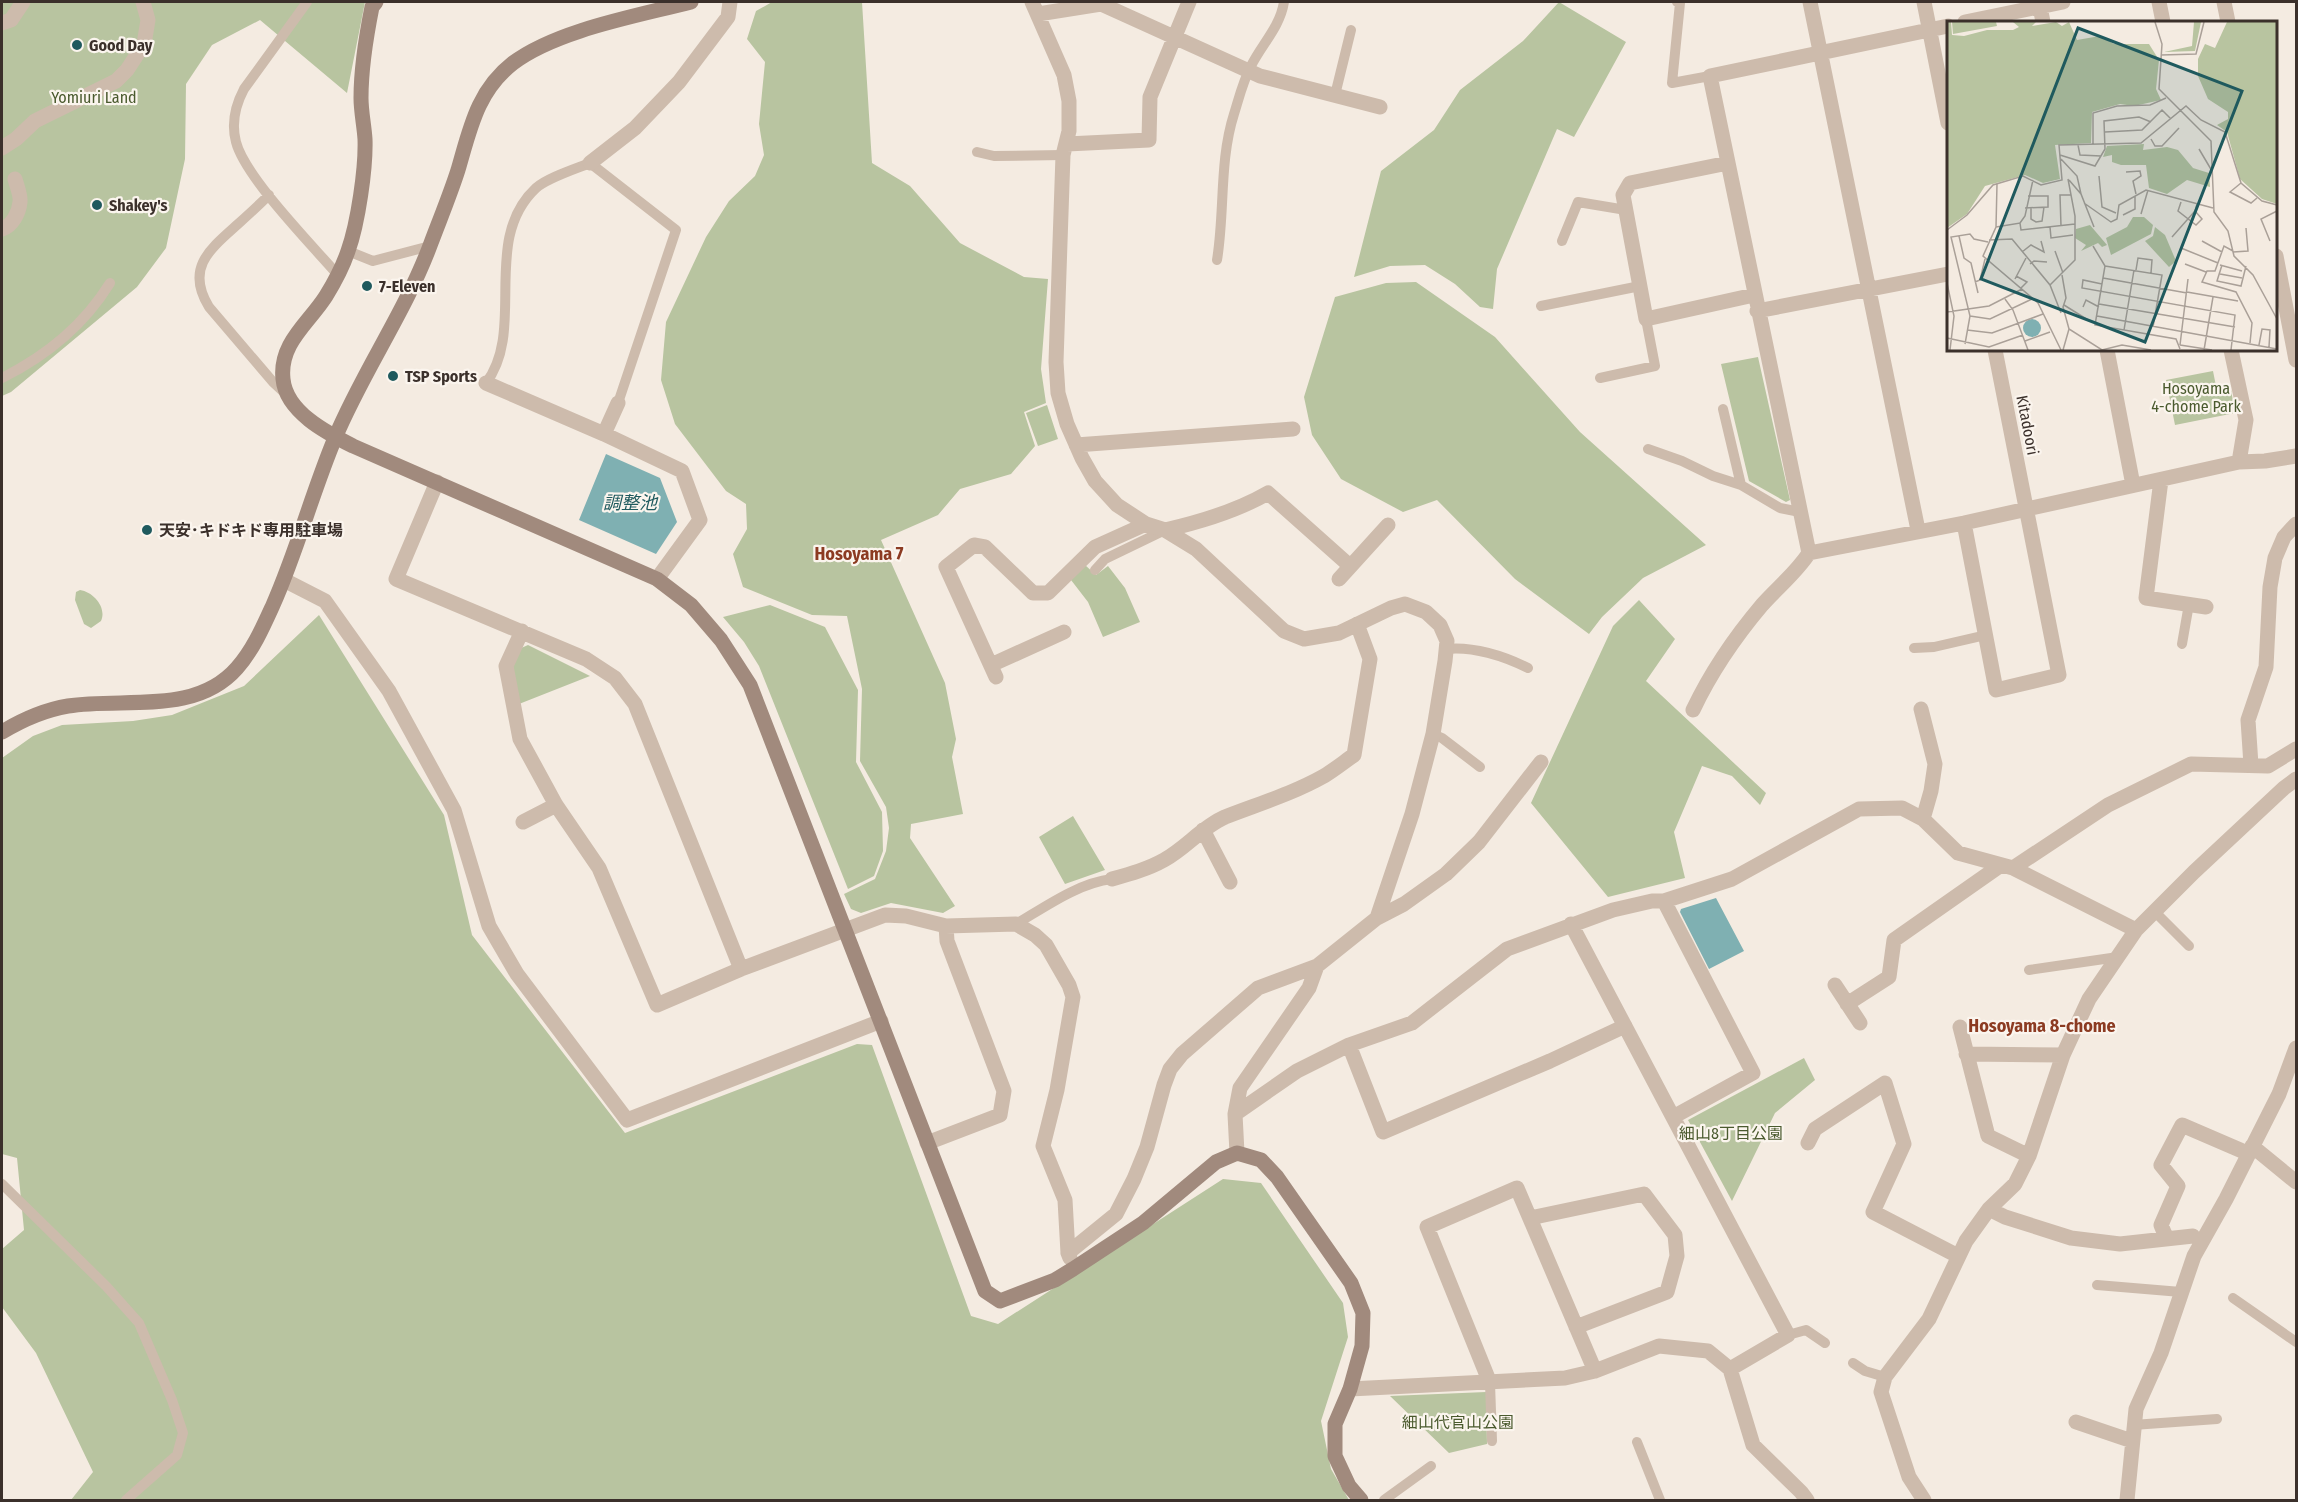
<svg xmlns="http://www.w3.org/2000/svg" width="2298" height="1502" font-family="'Fira Sans Condensed','Noto Sans JP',sans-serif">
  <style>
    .green { fill: #b8c4a0 }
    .water { fill: #7fb0b2 }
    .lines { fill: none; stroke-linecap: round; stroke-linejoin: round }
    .lane { stroke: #cdbbac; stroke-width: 10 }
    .street { stroke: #cdbbac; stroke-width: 15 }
    .secondary { stroke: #a18a7d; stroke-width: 15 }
    .poi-dot { fill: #1f5a5e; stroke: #fbf5ee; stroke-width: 2 }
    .labels { text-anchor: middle; stroke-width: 4.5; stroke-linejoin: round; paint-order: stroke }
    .poi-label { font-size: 16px; font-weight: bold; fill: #3b302b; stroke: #fbf5ee; text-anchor: start }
    .park-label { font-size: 16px; fill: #4a5a2e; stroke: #fbf5ee }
    .street-label { font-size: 16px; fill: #3b302b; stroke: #fbf5ee }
    .water-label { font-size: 18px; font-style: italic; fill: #1f5a5e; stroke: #fbf5ee }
    .neighbourhood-label { font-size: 18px; font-weight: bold; fill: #8c3b22; stroke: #fbf5ee }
    .inset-road { fill: none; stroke: #aaa098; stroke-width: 1.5 }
    .view { fill: #1f5a5e; fill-opacity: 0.15; stroke: #1f5a5e; stroke-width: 3 }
    .inset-edge { fill: none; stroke: #3b302b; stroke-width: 3 }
  </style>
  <rect width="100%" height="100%" fill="#f4ebe1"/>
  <path class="green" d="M 2,2 L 365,2 L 347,93 L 260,20 L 212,45 L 186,84 L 185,159 L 166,248 L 137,287 L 11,392 L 2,396 Z
    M 772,2 L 862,2 L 872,163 L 910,186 L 960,243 L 1024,277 L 1048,279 L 1041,369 L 1046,403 L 1024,412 L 1035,446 L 1011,474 L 960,489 L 938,515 L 881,540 L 945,683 L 956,739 L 952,757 L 963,814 L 911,824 L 910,838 L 955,906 L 943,913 L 891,903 L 861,913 L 851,909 L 844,894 L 875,879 L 886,851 L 889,828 L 886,807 L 860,761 L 862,689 L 847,616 L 812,615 L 743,587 L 733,554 L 747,529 L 746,504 L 726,491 L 675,424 L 661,380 L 666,322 L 706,237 L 729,201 L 755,176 L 764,155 L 759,124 L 765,62 L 747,39 L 756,11 Z
    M 1559,2 L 1626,42 L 1574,137 L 1557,129 L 1497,269 L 1493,309 L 1480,307 L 1455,284 L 1425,265 L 1390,266 L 1354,277 L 1381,171 L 1434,130 L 1460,90 L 1523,41 Z
    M 1416,282 L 1495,337 L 1580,432 L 1706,545 L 1643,578 L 1602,617 L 1589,634 L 1515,579 L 1437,500 L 1403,512 L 1341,479 L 1312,435 L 1304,397 L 1335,297 L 1386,283 Z
    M 1758,357 L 1790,500 L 1786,502 L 1749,481 L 1721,364 Z
    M 2213,371 L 2216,386 L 2230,384 L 2235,413 L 2175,425 L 2166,380 Z
    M 1047,405 L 1058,439 L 1038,446 L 1026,413 Z
    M 1085,565 L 1096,575 L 1108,566 L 1125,588 L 1140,622 L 1103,637 L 1088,602 L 1071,580 Z
    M 80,590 C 94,592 107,608 101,621 L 91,628 L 84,624 L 75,600 L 76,592 Z
    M 1639,600 L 1675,639 L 1646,681 L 1766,793 L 1760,805 L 1732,776 L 1702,766 L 1674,832 L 1685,878 L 1608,897 L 1531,803 L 1613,626 Z
    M 770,605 L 825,627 L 858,690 L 856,762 L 882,812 L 883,851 L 874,876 L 848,889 L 759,666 L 744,642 L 723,617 Z
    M 319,615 L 444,815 L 472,935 L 625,1133 L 857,1044 L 872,1045 L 971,1316 L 998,1324 L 1223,1179 L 1261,1183 L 1343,1303 L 1348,1337 L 1321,1421 L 1331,1469 L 1349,1500 L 71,1500 L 93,1472 L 36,1353 L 2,1307 L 2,1249 L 24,1230 L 17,1158 L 2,1154 L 2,758 L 33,736 L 62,725 L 133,721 L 172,715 L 244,686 Z
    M 528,645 L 590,676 L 519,704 L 511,667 L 519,649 Z
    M 1073,816 L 1105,870 L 1065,884 L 1039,837 Z
    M 1804,1058 L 1815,1080 L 1775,1113 L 1732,1201 L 1688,1120 Z
    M 1486,1392 L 1487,1444 L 1449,1453 L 1390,1396 Z"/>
  <path class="water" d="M 606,454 L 660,478 L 677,522 L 656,554 L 579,520 Z
    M 1716,898 L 1744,951 L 1709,969 L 1680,912 L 1681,909 Z"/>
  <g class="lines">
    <path class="lane" d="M 307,2 L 244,89 C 235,106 231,123 236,142 C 245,177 312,245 337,274
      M 1677,2 L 1680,3 L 1672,83 L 1710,76
      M 1335,95 L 1351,30
      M 977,152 L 994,156 L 1063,155
      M 269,195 C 259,205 248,215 238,224 C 210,249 185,268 209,307 L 273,382 L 287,395
      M 1562,241 L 1578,202 L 1626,210
      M 348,251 L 373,261 L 430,246
      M 1217,260 C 1225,212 1219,161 1234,114 C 1239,98 1243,81 1251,66 C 1262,44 1280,27 1284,2
      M 1541,306 L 1640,286
      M 2,378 C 46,356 84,325 110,283
      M 1600,378 L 1655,366 L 1646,319
      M 486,383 C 527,329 480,240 536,188 C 547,178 575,169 590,163 L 676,230 L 618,403
      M 1723,409 L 1741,485
      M 1648,449 L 1682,461 L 1713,476 L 1741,485 L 1780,508 L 1800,512
      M 1095,570 L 1105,559 L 1165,530
      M 2182,644 L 2189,604
      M 1914,648 L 1934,647 L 1986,635
      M 1446,649 C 1473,646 1504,656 1528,668
      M 1433,734 L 1442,738 L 1480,767
      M 2155,912 L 2189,946
      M 1016,924 C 1045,907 1078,883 1112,879
      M 2029,970 L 2118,957
      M 2,1184 L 106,1286 L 139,1323 L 172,1400 L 183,1433 L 177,1455 L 126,1500
      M 2097,1285 L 2181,1292
      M 2233,1298 L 2296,1342
      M 1788,1335 L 1806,1330 L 1825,1343
      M 1853,1363 L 1865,1371 L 1885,1377
      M 1490,1383 L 1492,1441
      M 2133,1425 L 2217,1419
      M 1637,1442 L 1660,1500
      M 1384,1500 L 1431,1466"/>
    <path class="street" d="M 1032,2 L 1064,75 L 1069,101 L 1069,131 L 1063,155 L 1059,272 L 1056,362 L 1058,393 L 1067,424 L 1082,458 L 1095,481 L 1117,505 L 1146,524 L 1165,530 L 1196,549 L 1284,631 L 1304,639 L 1339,633 L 1391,608 L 1405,604 L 1426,612 L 1440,625 L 1447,641 L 1445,661 L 1433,734 L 1412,814 L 1377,918
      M 1810,2 L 1918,530
      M 1924,2 L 1948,123
      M 2039,2 L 2043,22
      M 2159,2 L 2163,22
      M 2224,2 L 2228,22
      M 1038,14 L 1101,4 L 1260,76 L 1380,107
      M 1965,22 L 2063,2
      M 2,23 L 11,20 L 23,2
      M 1067,144 L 1149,140 L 1150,97 L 1189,2
      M 2,148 L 16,139 L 35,121 L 116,81 L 127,70 L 144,44 L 148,20 L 143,2
      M 590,163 L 635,128 L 679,82 L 728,17 L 730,2
      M 1728,163 L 1630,183 L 1623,195 L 1646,319 L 1754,295
      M 2,229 C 12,226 19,213 20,202 C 21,196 17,186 15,179
      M 2276,256 L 2296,360
      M 1757,311 L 1948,274
      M 2107,350 L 2133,485
      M 2231,350 L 2246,420 L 2239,462
      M 486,383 L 604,434 L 682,471 L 700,520 L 657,579
      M 604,434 L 618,403
      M 1076,445 L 1293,429
      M 2161,480 L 2146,598 L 2206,607
      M 437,482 L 396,579 L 586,659 L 615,678 L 635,704 L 741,969
      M 1964,523 L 1996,690 L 2059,675 L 1995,350
      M 1165,530 C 1200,522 1237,511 1268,493 L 1350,566
      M 1809,553 L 1710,76 L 1948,26
      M 1339,579 L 1388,525
      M 284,580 L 325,601 L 389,691 L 454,810 L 489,926 L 517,974 L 627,1120 L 881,1021
      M 522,631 L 506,666 L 520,739 L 556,805 L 599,868 L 657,1005 L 741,969 L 885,915 L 906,916 L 946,926 L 1016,924 L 1035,935 L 1046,945 L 1069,985 L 1073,997 L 1057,1090 L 1043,1146 L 1065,1200 L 1068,1253
      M 991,665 L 1064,632
      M 996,677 L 946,567 L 974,545 L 985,547 L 1033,593 L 1048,593 L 1095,547 L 1146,524
      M 1921,709 L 1935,764 L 1931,791 L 1923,819
      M 1693,710 C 1711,672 1735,637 1762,605 C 1778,587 1796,573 1809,553 L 1964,523 L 2239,462 L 2265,461 L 2296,456
      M 2251,765 L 2248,720 L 2266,667 L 2270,587 L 2275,558 L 2284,537 L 2296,524
      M 523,822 L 556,805
      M 1203,830 L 1230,882
      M 2013,868 L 2108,805 L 2191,764 L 2268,766 L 2296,749
      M 1112,879 C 1130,874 1148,869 1164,860 C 1186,848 1202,827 1225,817 C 1258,804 1292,794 1324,776 C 1334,770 1344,762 1354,755 L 1370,659 L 1357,624
      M 1664,901 L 1753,1073 L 1673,1117
      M 1571,924 L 1788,1335 L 1730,1369 L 1753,1445 L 1801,1492 L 1807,1500
      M 1835,985 L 1860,1023
      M 1847,1004 L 1889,977 L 1894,940 L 2001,865
      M 1960,1027 L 1988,1136 L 2029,1156
      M 1349,1045 L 1383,1132 L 1550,1061 L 1625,1026
      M 1966,1054 L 2063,1055
      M 1235,1114 L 1297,1071 L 1349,1045 L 1412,1023 L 1507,949 L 1613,910 L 1652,901 L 1664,901 L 1732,879 L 1859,809 L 1902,808 L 1923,819 L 1958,853 L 2013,868 L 2136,930
      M 927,1143 L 1000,1115 L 1004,1091 L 947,941 L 946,926
      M 1808,1143 L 1815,1129 L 1885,1083 L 1904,1144 L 1873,1212 L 1958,1256
      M 2252,1146 L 2296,1182
      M 1237,1153 L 1235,1114 L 1240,1088 L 1309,988 L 1317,966 L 1377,918 L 1404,904 L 1446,874 L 1479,842 L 1541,762
      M 1989,1209 L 2005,1217 L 2071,1238 L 2120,1244 L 2193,1236
      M 1530,1218 L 1644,1194 L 1675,1235 L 1677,1256 L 1667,1292 L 1576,1327
      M 2166,1237 L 2161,1225 L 2178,1186 L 2161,1165 L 2182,1125 L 2247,1153
      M 1070,1258 L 1068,1253 L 1116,1214 L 1134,1179 L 1147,1147 L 1164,1085 L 1170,1069 L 1182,1054 L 1258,988 L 1317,966
      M 1490,1383 L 1427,1227 L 1517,1188 L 1595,1371
      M 1350,1389 L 1565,1378 L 1595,1371 L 1659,1346 L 1708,1351 L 1730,1369
      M 2076,1422 L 2132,1441
      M 1924,1500 L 1909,1477 L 1881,1392 L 1885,1377 L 1929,1319 L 1966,1241 L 1989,1209 L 2015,1184 L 2029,1156 L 2063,1055 L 2089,999 L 2136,930 L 2194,872 L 2284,788 L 2296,779
      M 2127,1500 L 2136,1409 L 2161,1353 L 2194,1256 L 2226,1199 L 2279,1094 L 2296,1048"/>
    <path class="secondary" d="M 376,2 L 372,7 C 366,37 361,67 361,98 C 361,111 364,125 365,139 C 366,168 358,223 348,251 C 343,266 334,283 326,296 C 309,323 279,343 283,379 C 286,412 327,433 353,446 L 657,579 L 691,605 L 721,640 L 750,685 L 985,1291 L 1000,1301 L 1055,1280 L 1073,1269 L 1143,1223 L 1216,1162 L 1237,1153 L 1261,1160 L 1277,1177 L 1351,1283 L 1363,1313 L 1362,1346 L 1350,1389 L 1335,1424 L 1335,1456 L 1349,1486 L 1361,1500
      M 2,732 C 22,720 44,710 68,706 C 124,697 195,716 237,668 C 253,650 263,627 273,605 C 297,551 312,493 335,438 C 363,371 406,311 431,243 C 440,219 450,195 458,170 C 470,129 477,91 513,63 C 557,30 637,16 691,2"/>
  </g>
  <g class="poi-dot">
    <circle cx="77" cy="45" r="6"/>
    <circle cx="97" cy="205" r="6"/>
    <circle cx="367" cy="286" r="6"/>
    <circle cx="393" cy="376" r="6"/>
    <circle cx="147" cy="530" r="6"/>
  </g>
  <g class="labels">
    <g class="poi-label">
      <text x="89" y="51">Good Day</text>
      <text x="109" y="211">Shakey's</text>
      <text x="379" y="292">7-Eleven</text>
      <text x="405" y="382">TSP Sports</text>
      <text x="159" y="536">天安･キドキド専用駐車場</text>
    </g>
    <g class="park-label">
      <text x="94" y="103">Yomiuri Land</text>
      <text x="2196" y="394">Hosoyama<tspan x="2196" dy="18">4-chome Park</tspan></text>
      <text x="1731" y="1139">細山8丁目公園</text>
      <text x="1458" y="1428">細山代官山公園</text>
    </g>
    <g class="street-label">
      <text transform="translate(2028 425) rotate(79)" y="6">Kitadoori</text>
    </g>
    <g class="water-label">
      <text x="630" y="509">調整池</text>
    </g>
    <g class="neighbourhood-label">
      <text x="859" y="560">Hosoyama 7</text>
      <text x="2042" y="1032">Hosoyama 8-chome</text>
    </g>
  </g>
  <g transform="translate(1947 21)">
    <rect width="330" height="330" fill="#f4ebe1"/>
    <path d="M 0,1 L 4,1 L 5,14 L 17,15 L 40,9 L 66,9 L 72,6 L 66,1 L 89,1 L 85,5 L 109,1 L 115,5 L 122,1 L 130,19 L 153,15 L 167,23 L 202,23 L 212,39 L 209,68 L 214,79 L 187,85 L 173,83 L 145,91 L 144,122 L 108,124 L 113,158 L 96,162 L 78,154 L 38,165 L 20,193 L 0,207 ZM 5,1 L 49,1 L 50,5 L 6,13 ZM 247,1 L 254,1 L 248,30 L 217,31 L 245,25 ZM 280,1 L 330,1 L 330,183 L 315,178 L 293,158 L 280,111 L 270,104 L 281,98 L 281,91 L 261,78 L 251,55 L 251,38 L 258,23 L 268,27 ZM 197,123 L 196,129 L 220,126 L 231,129 L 246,147 L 262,152 L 263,166 L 240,159 L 220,173 L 202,167 L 199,144 L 174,144 L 165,141 L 165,134 L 156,136 L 160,125 ZM 186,196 L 197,196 L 206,204 L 204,213 L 164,234 L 159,217 L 180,206 ZM 143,204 L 160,224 L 155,226 L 151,222 L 134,230 L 139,224 L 128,217 L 129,208 ZM 208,206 L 218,214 L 229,240 L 222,246 L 198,220 L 206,215 Z" fill="#b8c4a0"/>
    <path d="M76 307a9 9 0 1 1 18 0a9 9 0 1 1-18 0Z" fill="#7fb0b2"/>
    <path class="inset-road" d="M 208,1 L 215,23 L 212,68 L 264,120 L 267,191 L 281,210 L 287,235 L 306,254 L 330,298M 214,34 L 249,33 L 257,1M 158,111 L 195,109 L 215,89 L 224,98M 204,118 L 208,125 L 215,125 L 232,107M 131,124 L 133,134 L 154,135M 146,124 L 146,92 L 170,85 L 203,84 L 219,77M 252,128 L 265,150M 113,134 L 148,145 L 158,128 L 157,100 L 192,96 L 204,101M 114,138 L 130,155 L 134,173M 179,151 L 193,150 L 194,155 L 186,160 L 189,173M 152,155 L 155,186 L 169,192M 122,159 L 134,173 L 147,206M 294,162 L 283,171 L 304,182 L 310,177M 50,163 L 49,206 L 36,235 L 91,282 L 114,329M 234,181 L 231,190 L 249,204 L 255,198 L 248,190M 137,182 L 164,201 L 170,198 L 172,184 L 199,169 L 266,187M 78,187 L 101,186 L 101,175 L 81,175M 84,187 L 84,198 L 89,201 L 95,200 L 97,186M 194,193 L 201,169M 176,194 L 188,188 L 188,175M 73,202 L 78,195 L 86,159M 114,205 L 113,174 L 124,174M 49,206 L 73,202 L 74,209 L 128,203M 103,206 L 104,217 L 126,214M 0,209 L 20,194 L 46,164 L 76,155 L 94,164 L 115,159 L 112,124 L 194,122 L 239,85 L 254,99 L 278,111 L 294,162 L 315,180 L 330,184M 12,215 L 17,237 L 24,242 L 31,272M 225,216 L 248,190 L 250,183M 42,219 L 65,218 L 103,264 L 114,292M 255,220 L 275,231M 323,220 L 314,198 L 330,190M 146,225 L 158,245 L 148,304 L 229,318 L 233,328M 234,227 L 271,242M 108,230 L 116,252M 286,230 L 277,225 L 268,250 L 260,250 L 255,261 L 289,271 L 305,302 L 303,322M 75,231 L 84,224 L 97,231 L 94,220M 286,231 L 301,230 L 299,207M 83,243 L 87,240 L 100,241M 238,243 L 259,251M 273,244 L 295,250M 275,244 L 270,260 L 294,265 L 299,245M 158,245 L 215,254 L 206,306M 189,249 L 191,237 L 205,239 L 204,252M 273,253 L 295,257M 115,254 L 119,277 L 116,286 L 122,308 L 155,329 L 175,324 L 204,329M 69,255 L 80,261 L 74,267M 156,257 L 240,272M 68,258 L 79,237M 28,261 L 33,259 L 38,238M 0,262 L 7,295 L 3,329M 155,263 L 136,259 L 135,267 L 288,294 L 284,329M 103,264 L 128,239 L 128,195 L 121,158M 240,271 L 291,280M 58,278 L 66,289 L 81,329M 152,283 L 288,306M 117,284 L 141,299M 136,286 L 139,279 L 152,286M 0,291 L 42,285 L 75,268M 23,295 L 43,298 L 85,278M 150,295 L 330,328M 20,309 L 45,312 L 96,293M 177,309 L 187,249M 0,317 L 42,326 L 76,314M 78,320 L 103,311M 18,323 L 23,295 L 4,216 L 23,213 L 27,218 L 41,221M 233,324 L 241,258M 233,324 L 265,329M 312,324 L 315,308 L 323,309 L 322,326M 116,329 L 122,308M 257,329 L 266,276"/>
    <path class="view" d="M 131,7 L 295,70 L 198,321 L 34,258 Z"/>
    <rect width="330" height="330" class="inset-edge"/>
  </g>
  <rect width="2298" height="1502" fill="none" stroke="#3b302b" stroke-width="6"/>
</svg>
